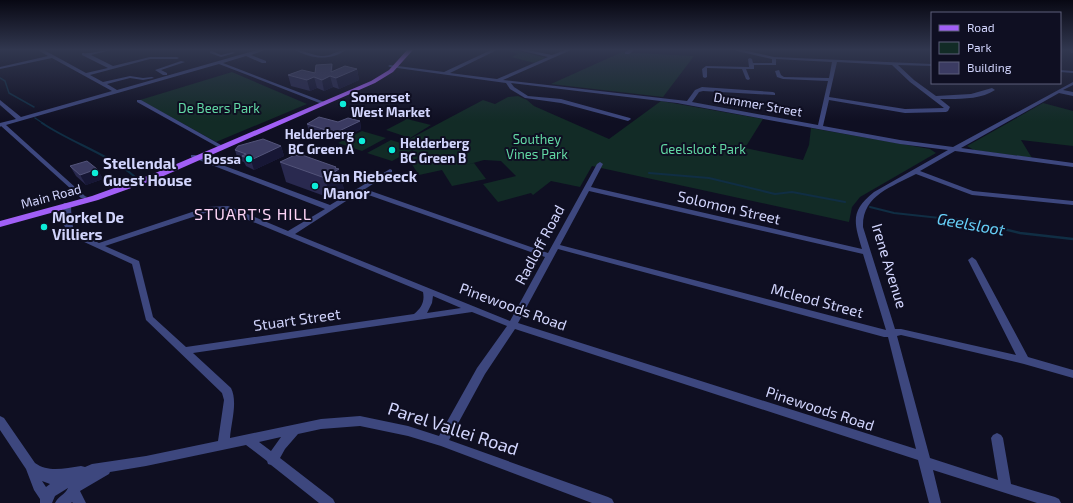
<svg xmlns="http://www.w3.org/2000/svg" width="1073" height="503" font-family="'Exo 2',sans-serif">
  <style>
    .green { fill: #122b26 }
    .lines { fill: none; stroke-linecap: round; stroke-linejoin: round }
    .stream-far2 { stroke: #102e44; stroke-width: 1.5 }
    .stream-far1 { stroke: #102e44; stroke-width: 2 }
    .stream { stroke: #102e44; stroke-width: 2.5 }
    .minor { fill: #3d477e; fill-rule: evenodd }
    .major { fill: #a15ff6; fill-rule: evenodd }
    .wall { fill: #29294f }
    .shaded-wall { fill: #171735 }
    .building { fill: #3b3b62; stroke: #53547a }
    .poi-dot { fill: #0dedd9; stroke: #0f0f22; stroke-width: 1.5 }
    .labels { text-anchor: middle; stroke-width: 4; stroke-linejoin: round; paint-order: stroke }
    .far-poi-label { font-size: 13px; font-weight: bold; fill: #d2d5fd; stroke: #0f0f22; text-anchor: start }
    .far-street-label { font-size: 13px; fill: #d2d5fd; stroke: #0f0f22 }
    .far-park-label { font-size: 13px; fill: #62d8a4; stroke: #0f0f22 }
    .poi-label { font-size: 15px; font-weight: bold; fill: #d2d5fd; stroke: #0f0f22; text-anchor: start }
    .street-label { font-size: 15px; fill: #d2d5fd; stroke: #0f0f22 }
    .neighbourhood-label { font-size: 16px; letter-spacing: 1px; fill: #fdd4f6; stroke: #0f0f22 }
    .water-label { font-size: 16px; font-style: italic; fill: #66cff7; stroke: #0f0f22 }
    .near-street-label { font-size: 18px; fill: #d2d5fd; stroke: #0f0f22 }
  </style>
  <rect width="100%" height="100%" fill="#0f0f22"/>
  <path class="green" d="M 503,50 L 516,50 L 546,58 L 535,63 L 511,57 L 518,54 Z
    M 622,52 L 694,56 L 663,97 L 551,84 Z
    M 232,72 L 307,104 L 216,142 L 140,100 Z
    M 518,96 L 527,100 L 534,106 L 609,139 L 661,101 L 763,119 L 745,148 L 803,160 L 809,145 L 811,128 L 930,149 L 936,153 L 860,197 L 852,207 L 849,222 L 592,166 L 580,187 L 551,181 L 533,195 L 531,193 L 498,202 L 483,184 L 516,176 L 501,161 L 484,160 L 466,165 L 474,163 L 486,179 L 452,186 L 442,170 L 419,175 L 409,160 L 401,157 L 419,147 L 404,142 L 483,100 L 495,104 L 508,97 Z
    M 1043,103 L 1073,111 L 1073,146 L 1021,140 L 1032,158 L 974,150 L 967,146 Z
    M 407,119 L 431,125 L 410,138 L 386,130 Z
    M 362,131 L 386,138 L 362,151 L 338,143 Z
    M 391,140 L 416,148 L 392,161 L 367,153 Z"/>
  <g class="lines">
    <path class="stream-far2" d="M 0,78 L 5,81 L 9,93 L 34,107
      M 35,118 L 44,124"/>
    <path class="stream-far1" d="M 42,123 C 72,143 106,153 134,176
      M 649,173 L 709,178 L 775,194 L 792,192 L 845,202
      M 870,207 L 894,213 L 949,219"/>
    <path class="stream" d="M 940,218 L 971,221 L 1020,233 L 1073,239"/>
    <path class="minor" d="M 38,50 L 44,50 L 86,73 L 108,68 L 82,55 L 82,53 C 92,54 101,50 111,50 L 91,55 L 113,66 L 150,57 L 177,57 L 179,58 L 177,59 L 150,59 L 90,75 L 103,82 L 130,76 L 143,78 L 152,77 L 154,78 L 143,80 L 130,78 L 107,84 L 117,90 L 257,50 L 265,50 L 251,55 L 266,61 L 266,63 L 262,63 L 246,56 L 223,63 L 327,103 L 322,104 L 219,64 L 6,125 L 85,196 L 87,197 L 85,198 L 81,198 L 1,126 L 0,127 L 0,123 L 16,119 L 0,105 L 0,100 L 21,117 L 112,91 L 52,58 L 0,69 L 0,67 L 48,56 Z
      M 295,50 C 304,50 312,55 321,56 C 330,57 337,50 346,50 C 330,61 312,59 295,50 Z
      M 491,50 L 497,50 L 450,73 L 497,79 L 548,57 L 519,50 L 528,50 L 552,55 L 565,50 L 571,50 L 503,80 L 687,101 L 695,90 L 702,87 L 773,92 L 775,93 L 775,95 L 703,91 L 699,92 L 692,102 L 818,125 L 828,81 L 783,79 L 777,77 L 775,71 L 779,70 L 781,75 L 784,77 L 829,78 L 832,62 L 776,59 L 776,65 L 754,65 L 754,69 L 746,69 L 750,79 L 748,80 L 746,79 L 742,69 L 707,68 L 707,77 L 705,78 L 703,77 L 702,69 L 706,66 L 749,67 L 748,59 L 750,58 L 752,59 L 753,63 L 772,63 L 772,59 L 733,50 L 743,50 L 774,57 L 932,64 L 932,66 L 898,65 L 914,80 L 936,96 L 971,94 L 992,88 L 995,90 C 980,100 957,99 940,99 L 950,107 L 948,111 L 946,112 L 905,113 L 829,100 L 823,126 L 900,140 L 953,147 L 1073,82 L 1073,85 L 1063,90 L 1073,92 L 1073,96 L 1059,93 L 961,148 L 1073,163 L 1073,167 L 955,151 L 920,171 L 973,191 L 1073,201 L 1073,205 L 972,195 L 916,174 C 892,187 862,195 863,227 L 895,329 L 901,329 L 1016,355 L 968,260 L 972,257 L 976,260 L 1028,357 L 1073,370 L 1073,378 L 1024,364 L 901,335 L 897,336 L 930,458 L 998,480 L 991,438 L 993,435 L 997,433 L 1001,435 L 1003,438 L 1011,484 L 1055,497 L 1059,499 L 1061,503 L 1037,503 L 933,470 L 941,503 L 929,503 L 918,460 L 515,329 L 485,374 L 449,440 L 608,497 L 612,499 L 614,503 L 592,503 L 441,446 L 408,436 L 360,426 L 321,429 L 298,434 L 285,449 L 280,458 L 333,499 L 335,503 L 319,503 L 271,465 L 268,464 L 267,461 L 246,445 L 146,466 L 110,472 L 109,474 L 80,491 L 86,503 L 73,503 L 72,502 L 71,503 L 55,503 C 58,496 65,495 68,488 L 55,496 L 52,503 L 40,503 L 40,499 L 34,490 L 26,469 L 0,430 L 0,416 L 4,418 L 35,463 C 49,473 65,468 81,466 L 85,467 L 92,464 L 146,456 L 218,441 L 224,400 L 222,393 L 146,320 L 132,264 L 69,235 L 64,225 L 63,205 L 64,203 L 70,203 L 71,205 C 72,235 72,230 99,243 L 207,207 L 228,206 L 288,231 L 325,209 L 191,157 L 191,155 L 195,155 L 330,205 L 390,169 L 392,170 L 392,172 L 365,189 L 548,253 L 597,164 L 600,162 L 603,164 L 591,187 L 862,249 C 854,222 850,211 874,192 L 948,150 L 900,144 L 677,103 L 511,83 L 514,87 L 528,96 L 561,99 L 630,118 L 631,119 L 628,121 L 561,103 L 525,98 L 510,89 L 506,83 L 390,67 L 388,66 L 390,65 L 444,72 ZM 837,62 L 892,65 L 910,82 L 944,108 L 905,109 L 829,97 ZM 589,191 L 863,254 L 886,330 L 560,245 ZM 360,192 L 545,257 L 510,321 L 295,234 ZM 224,210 L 423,292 C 425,302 421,308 414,314 L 186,347 L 153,317 L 139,261 L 105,246 L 211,211 ZM 558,249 L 884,337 L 888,337 L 916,449 L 518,323 ZM 433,296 L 461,308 L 427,313 L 432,303 ZM 472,312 L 507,326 L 477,368 L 439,436 L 408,426 L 360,416 L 321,419 L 230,438 C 231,423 238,402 231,388 L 193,353 ZM 281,437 L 271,451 L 259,442 ZM 42,481 L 50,484 L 46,487 Z
      M 628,50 L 634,50 L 629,54 L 625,54 L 625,52 Z
      M 1070,50 L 1073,50 L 1073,53 L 1071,53 Z
      M 212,51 L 221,55 L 233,52 L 235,53 L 221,57 L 210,53 L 210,51 Z
      M 181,61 L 185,62 L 161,70 L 167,73 L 167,75 L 163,75 L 155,70 Z
      M 1060,70 L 1073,71 L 1073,73 L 1060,72 Z
      M 137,100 L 141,100 L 221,145 L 218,147 L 216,146 L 137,102 Z"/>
    <path class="major" d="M 407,50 L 413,50 L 393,72 L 375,83 L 159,178 L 98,200 L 0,227 L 0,221 L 92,196 L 153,174 L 371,81 L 389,70 Z"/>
  </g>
  <path class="wall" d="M 332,64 L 333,71 L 357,69 L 359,80 L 339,89 L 333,87 L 324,91 L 317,88 L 310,91 L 291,86 L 288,75 L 315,73 Z
    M 360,121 L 361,129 L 337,141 L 309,132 L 307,124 Z
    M 281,146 L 284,156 L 254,170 L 246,166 L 244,162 L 238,160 L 235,150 Z
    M 299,156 L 336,167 L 344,189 L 330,198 L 286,182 L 280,162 Z
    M 70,166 L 97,169 L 103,179 L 86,185 L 76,176 Z"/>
  <path class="shaded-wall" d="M 332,64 L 334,75 L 331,72 Z
    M 357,69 L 359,80 L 339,89 L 336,78 Z
    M 330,76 L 333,87 L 324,91 L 322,80 Z
    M 314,77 L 317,88 L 310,91 L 307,80 Z
    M 360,121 L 361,129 L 337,141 L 335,133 Z
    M 281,146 L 284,156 L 254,170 L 251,160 Z
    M 336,167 L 337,171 L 339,169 L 344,189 L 330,198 L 325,178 Z
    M 97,169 L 103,179 L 86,185 L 80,175 Z"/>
  <path class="building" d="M 332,64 L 331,72 L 345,66 L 357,69 L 336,78 L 330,76 L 322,80 L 314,77 L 307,80 L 288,75 L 302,70 L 315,73 L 316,65 Z
    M 319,117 L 338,122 L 348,118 L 360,121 L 335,133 L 307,124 Z
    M 263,139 L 281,146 L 251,160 L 242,156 L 246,154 L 235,150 L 238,146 Z
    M 295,155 L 299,156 L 302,155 L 336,167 L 335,168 L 339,169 L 325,178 L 280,162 Z
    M 87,161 L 97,169 L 80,175 L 70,166 Z"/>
  <linearGradient id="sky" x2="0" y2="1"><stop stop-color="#080813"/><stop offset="0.41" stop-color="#31374f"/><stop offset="1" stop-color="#31374f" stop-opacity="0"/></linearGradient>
  <rect width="1073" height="121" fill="url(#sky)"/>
  <g class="poi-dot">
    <circle cx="343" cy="104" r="4"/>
    <circle cx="362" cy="141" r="4"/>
    <circle cx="392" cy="150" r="4"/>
    <circle cx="249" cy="159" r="4"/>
    <circle cx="95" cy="173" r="4"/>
    <circle cx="315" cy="186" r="4"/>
    <circle cx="44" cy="227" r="4"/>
  </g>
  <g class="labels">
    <g class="far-poi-label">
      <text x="351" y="102">Somerset<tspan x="351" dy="15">West Market</tspan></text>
      <text x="354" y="139" text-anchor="end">Helderberg<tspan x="354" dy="15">BC Green A</tspan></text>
      <text x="400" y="148">Helderberg<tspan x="400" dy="15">BC Green B</tspan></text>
      <text x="241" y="164" text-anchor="end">Bossa</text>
    </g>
    <g class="far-street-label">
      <text transform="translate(758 104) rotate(10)" y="5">Dummer Street</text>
      <text transform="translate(51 196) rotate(-15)" y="5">Main Road</text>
    </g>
    <g class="far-park-label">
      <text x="219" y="113">De Beers Park</text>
      <text x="537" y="144">Southey<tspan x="537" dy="15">Vines Park</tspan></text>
      <text x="703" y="154">Geelsloot Park</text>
    </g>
    <g class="poi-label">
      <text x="103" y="169">Stellendal<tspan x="103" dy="17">Guest House</tspan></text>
      <text x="323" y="182">Van Riebeeck<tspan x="323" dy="17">Manor</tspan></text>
      <text x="52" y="223">Morkel De<tspan x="52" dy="17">Villiers</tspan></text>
    </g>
    <g class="street-label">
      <text transform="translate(729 208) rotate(13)" y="5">Solomon Street</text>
      <text transform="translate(540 245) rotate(-62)" y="5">Radloff Road</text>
      <text transform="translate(889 266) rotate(73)" y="5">Irene Avenue</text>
      <text transform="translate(817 301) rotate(15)" y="5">Mcleod Street</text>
      <text transform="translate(513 307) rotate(20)" y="5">Pinewoods Road</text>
      <text transform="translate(297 320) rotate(-8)" y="5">Stuart Street</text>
      <text transform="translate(820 409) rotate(18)" y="5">Pinewoods Road</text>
    </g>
    <g class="neighbourhood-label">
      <text x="253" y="220">STUART'S HILL</text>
    </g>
    <g class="water-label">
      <text transform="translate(971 224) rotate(10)" y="6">Geelsloot</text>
    </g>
    <g class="near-street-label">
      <text transform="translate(453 429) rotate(18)" y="6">Parel Vallei Road</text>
    </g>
  </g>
  <rect x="931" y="12" width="130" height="72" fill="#0f0f22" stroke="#5d5e7a"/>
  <rect x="939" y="25" width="20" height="6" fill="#a15ff6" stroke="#5d5e7a"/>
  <text x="967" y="32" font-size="12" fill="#d2d5fd">Road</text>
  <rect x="939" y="42" width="20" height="12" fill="#122b26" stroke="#5d5e7a"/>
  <text x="967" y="52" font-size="12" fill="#d2d5fd">Park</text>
  <rect x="939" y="62" width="20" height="12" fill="#3b3b62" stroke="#5d5e7a"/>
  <text x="967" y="72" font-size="12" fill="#d2d5fd">Building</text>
</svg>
